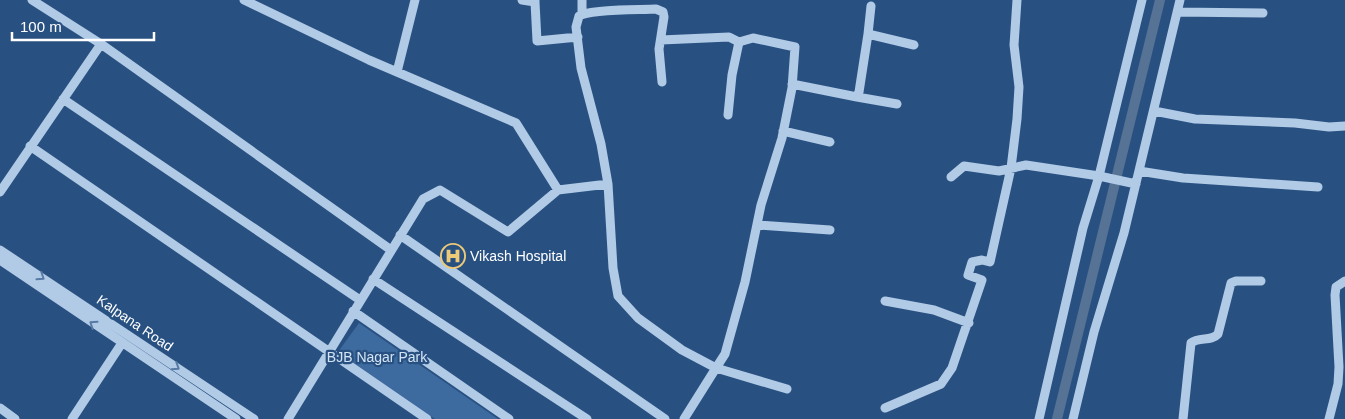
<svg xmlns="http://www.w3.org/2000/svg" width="1345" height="419" font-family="Helvetica,sans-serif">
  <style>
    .green { fill: #3d6b9f }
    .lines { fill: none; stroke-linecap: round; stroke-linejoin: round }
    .canal { stroke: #567295; stroke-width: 10 }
    .minor { stroke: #b1cae6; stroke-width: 9 }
    .oneway { stroke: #587ba5 }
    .labels { text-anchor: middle; stroke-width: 4.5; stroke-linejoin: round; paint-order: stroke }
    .poi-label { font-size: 14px; fill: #fff; stroke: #285182; text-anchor: start }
    .street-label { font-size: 14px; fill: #fff; stroke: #285182 }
    .park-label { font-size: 14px; fill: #d4e4f5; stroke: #285182 }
  </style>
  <rect width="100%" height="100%" fill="#285182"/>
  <path class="green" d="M 359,323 L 498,419 L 435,419 L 338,352 Z"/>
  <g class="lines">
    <path class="canal" d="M 1057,419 L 1160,0"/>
    <path class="minor" d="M 32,0 L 101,44 L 391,250
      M 244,0 L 369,60 L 516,123 L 558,190 L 508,232 L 440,190 L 423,199 L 288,419
      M 522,0 L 535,2 L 535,0
      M 582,0 L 582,14
      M 535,2 L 537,41 L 578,37
      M 1177,12 L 1263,13
      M 868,34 L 871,6
      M 661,40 L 729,37 L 739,42 L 732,75 L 728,115
      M 739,42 L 753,38 L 795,47 L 792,88 L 782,138 L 761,205 L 745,282 L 725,354 L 716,368 L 787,389
      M 397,72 L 415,0
      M 662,82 L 659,49 L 664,17 L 663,12 L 656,9 C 640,10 590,9 579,16 L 576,27 L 581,68 L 601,144 L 608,184 L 613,268 L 618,296 L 638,318 L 682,350 L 716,368 L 684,419
      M 792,84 L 857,97 L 859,92 L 868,34 L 914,45
      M 857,97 L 897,104
      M 63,99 L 360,300
      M 1154,111 L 1195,119 L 1295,123 L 1329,127 L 1345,126
      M 783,131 L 830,142
      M 30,146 L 427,419
      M 1139,171 L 1183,178 L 1318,187
      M 951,177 L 964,166 L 999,171 L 1026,165 L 1099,176 L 1136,184
      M 558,190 L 608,184
      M 0,192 L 101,44
      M 757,225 L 830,230
      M 400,235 L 665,419
      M 0,250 L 254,419
      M 0,260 L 236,419
      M 373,279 L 587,419
      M 885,301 L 934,310 L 969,323
      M 353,311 L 509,419
      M 0,408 L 15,419
      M 885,408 L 941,384 L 952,368 L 982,280 L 968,275 L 972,262 L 982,260 L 990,262 L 1011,168 L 1017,119 L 1019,87 L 1014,45 L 1017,0
      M 72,419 L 122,343
      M 1039,419 L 1083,228 L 1099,176 L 1142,0
      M 1073,419 L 1094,332 L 1124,233 L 1180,0
      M 1183,419 L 1191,343 C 1199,336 1211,342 1218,334 L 1231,283 L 1236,281 L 1261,281
      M 1329,419 L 1338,384 L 1339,367 L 1335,295 L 1336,287 L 1345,281"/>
  </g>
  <defs><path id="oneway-chevron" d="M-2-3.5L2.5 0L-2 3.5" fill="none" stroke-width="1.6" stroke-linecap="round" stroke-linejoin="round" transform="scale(1.25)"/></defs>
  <g class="oneway">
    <use href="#oneway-chevron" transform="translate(41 277) rotate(34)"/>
    <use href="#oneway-chevron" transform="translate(93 324) rotate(-146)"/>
    <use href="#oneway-chevron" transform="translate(176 367) rotate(33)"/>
  </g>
  <defs>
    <symbol id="hospital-ring" viewBox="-11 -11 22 22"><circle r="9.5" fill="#285182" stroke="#edc978" stroke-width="1.5"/><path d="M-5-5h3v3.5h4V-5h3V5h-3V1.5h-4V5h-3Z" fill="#edc978"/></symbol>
  </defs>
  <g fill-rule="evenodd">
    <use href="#hospital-ring" x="439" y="242" width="28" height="28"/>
  </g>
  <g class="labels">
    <g class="poi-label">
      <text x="470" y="261">Vikash Hospital</text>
    </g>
    <g class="street-label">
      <text transform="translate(135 323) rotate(34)" y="5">Kalpana Road</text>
    </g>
    <g class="park-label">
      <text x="377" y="362">BJB Nagar Park</text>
    </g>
  </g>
  <path d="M12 32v8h142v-8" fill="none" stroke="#ffffff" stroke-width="2.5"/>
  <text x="20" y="32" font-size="15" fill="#ffffff" stroke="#285182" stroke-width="4" paint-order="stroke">100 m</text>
</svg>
